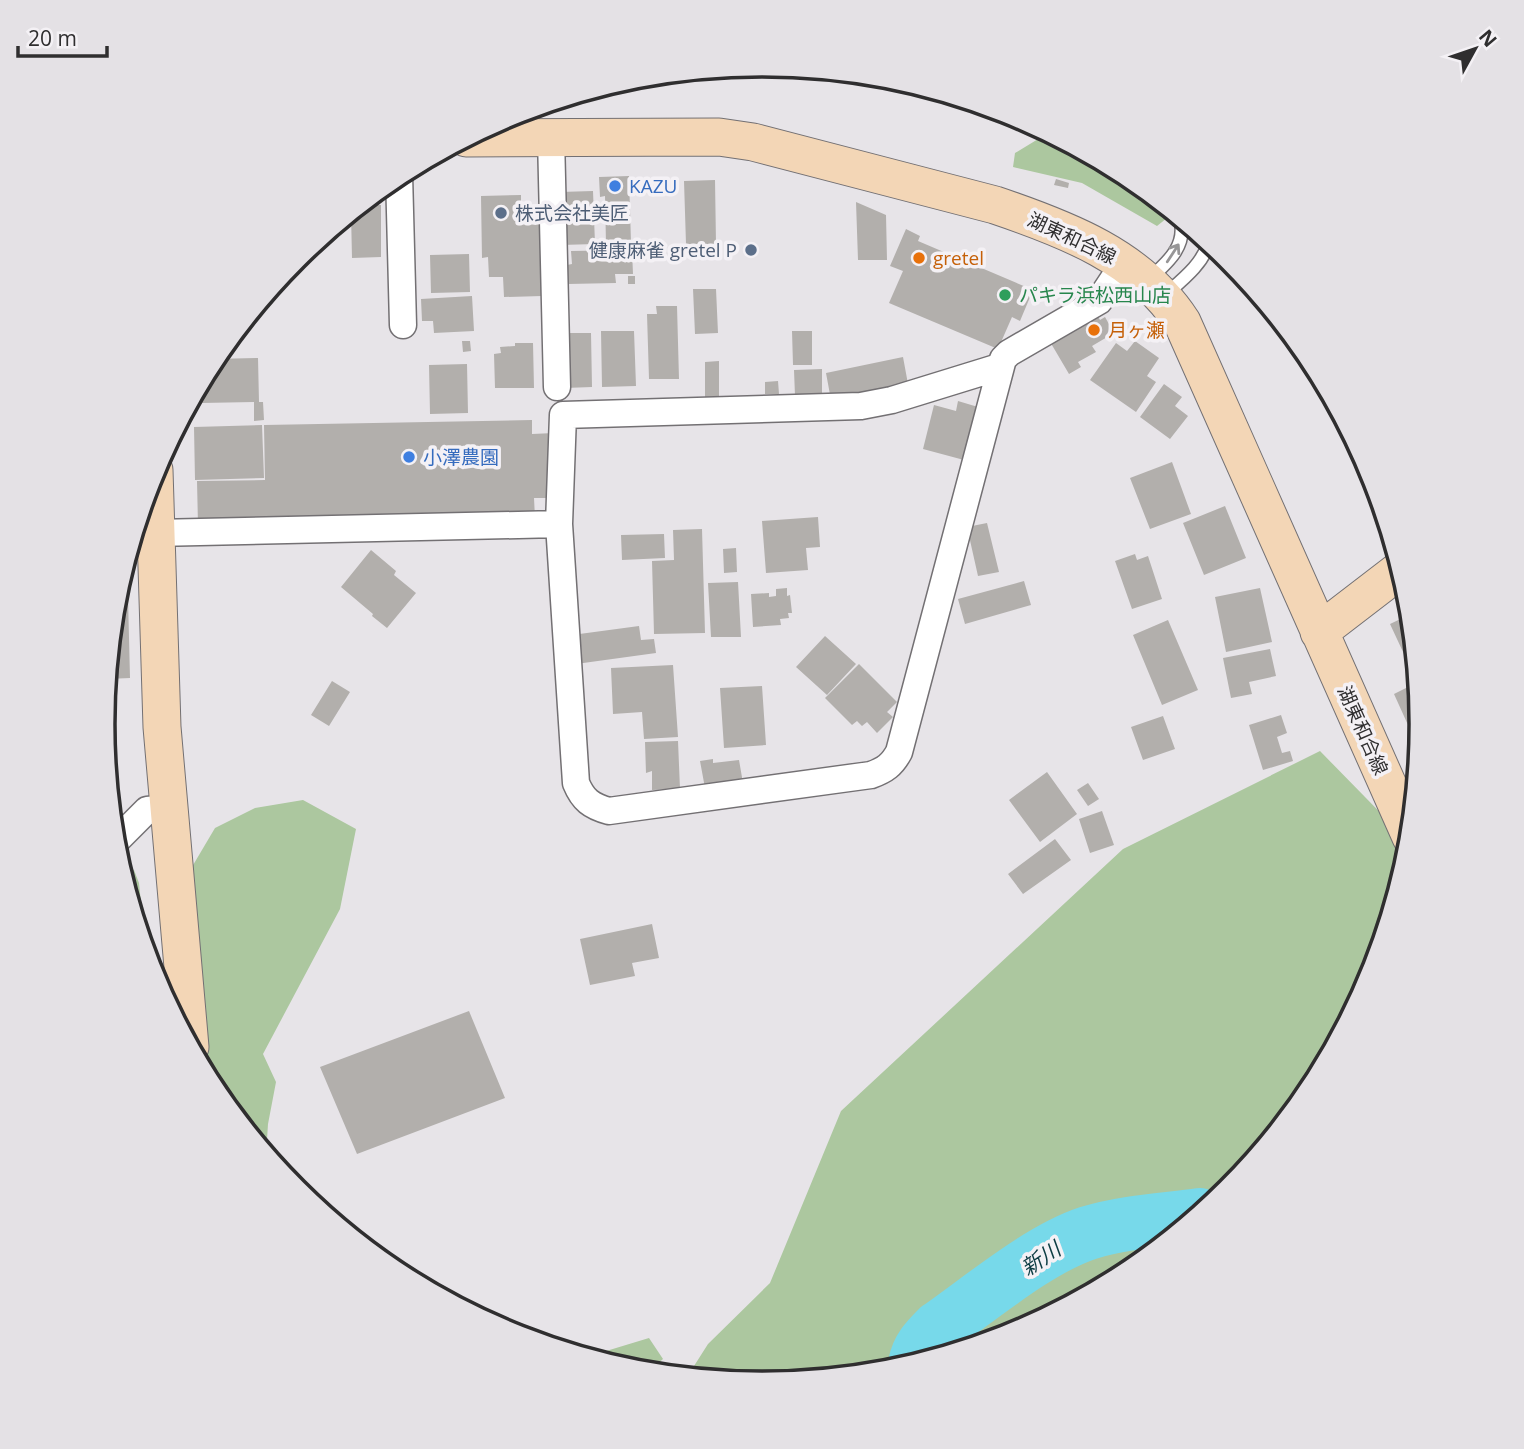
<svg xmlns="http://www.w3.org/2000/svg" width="1524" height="1449" font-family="'Open Sans','Noto Sans JP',sans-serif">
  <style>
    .green { fill: #acc79f }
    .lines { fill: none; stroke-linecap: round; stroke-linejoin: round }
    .river { stroke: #77d9ea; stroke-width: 54 }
    .building { fill: #b2afac }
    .lane-casing { stroke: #737073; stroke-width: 15 }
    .street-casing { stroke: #737073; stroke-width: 29 }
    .secondary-casing { stroke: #737073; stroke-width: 39 }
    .lane { stroke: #fff; stroke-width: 12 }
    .street { stroke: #fff; stroke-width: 26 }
    .secondary { stroke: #f3d6b6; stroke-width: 37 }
    .oneway { stroke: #979697 }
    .shop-dot { fill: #3f7fe0; stroke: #f4f1f5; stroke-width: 2.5 }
    .service-dot { fill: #5c6f8a; stroke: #f4f1f5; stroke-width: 2.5 }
    .food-dot { fill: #e8710a; stroke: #f4f1f5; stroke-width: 2.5 }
    .leisure-dot { fill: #2e9e5b; stroke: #f4f1f5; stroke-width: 2.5 }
    .labels { text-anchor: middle; stroke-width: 7; stroke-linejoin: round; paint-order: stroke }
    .shop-label { font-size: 19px; fill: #366cbe; stroke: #f4f1f5; text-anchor: start }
    .service-label { font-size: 19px; fill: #4e5e75; stroke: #f4f1f5; text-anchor: start }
    .street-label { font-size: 19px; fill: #2f2e2f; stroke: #f4f1f5 }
    .food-label { font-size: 19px; fill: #c56008; stroke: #f4f1f5; text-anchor: start }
    .leisure-label { font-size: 19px; fill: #27864d; stroke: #f4f1f5; text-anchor: start }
    .water-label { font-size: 21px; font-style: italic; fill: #0d3c43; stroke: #f4f1f5 }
    .rim { fill: none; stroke: #2f2e2f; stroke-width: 3.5 }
  </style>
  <rect width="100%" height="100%" fill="#e7e4e8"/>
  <path class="green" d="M 1048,133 L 1129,176 L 1162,203 L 1167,218 L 1157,226 L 1082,183 L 1013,167 L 1015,153 Z
    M 1320,751 L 1410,843 L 1409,854 L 1371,977 L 1310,1091 L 1228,1191 L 1128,1273 L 1014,1334 L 890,1372 L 762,1384 L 687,1377 L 708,1344 L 770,1283 L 841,1111 L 1123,849 Z
    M 303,800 L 356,829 L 340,909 L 263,1054 L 276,1082 L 268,1124 L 266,1155 L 210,1085 L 186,877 L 215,828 L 255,808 Z
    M 123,865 L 134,870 L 139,883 L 146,954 L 119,867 Z
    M 649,1338 L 663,1359 L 647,1373 L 633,1371 L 591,1359 L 593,1355 Z"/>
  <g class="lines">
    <path class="river" d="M 915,1364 C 918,1348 927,1339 938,1328 C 981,1298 1039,1249 1088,1233 C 1123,1222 1163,1220 1200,1215"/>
  </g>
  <path class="building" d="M 629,176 L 631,243 L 606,244 L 605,196 L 600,197 L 599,177 Z
    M 1056,179 L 1069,183 L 1068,188 L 1054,185 Z
    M 715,180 L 716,244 L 686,244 L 684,181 Z
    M 593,191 L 595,244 L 561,245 L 560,192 Z
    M 521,195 L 521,207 L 539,207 L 542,296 L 504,297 L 503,277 L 489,277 L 488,257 L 482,258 L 481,196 Z
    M 856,202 L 886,215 L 887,260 L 858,260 Z
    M 360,205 L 381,205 L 381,257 L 352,258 L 351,213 Z
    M 906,229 L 920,236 L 918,241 L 1033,290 L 1020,321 L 1012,317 L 998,349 L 889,303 L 903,271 L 890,266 Z
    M 632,250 L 633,274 L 615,274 L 616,283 L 568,284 L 567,265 L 572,264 L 571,251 Z
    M 469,254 L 470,292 L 431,293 L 430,255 Z
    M 628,276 L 635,276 L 635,284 L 628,284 Z
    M 693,289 L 716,289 L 718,333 L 695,334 Z
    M 472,296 L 474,331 L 434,333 L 433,321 L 422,321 L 421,299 Z
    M 656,306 L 677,306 L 679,379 L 649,379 L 647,314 L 657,314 Z
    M 1096,313 L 1100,320 L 1105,317 L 1114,333 L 1092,346 L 1096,352 L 1078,362 L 1081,367 L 1069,374 L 1049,340 Z
    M 601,331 L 634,331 L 636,386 L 602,387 Z
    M 792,331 L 812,331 L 812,365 L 793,365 Z
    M 564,333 L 591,333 L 592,387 L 565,388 Z
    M 462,341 L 470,341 L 471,351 L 463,352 Z
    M 1135,341 L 1159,358 L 1147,376 L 1156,382 L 1136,412 L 1090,380 L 1116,343 L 1127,351 Z
    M 515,343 L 533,343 L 534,388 L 495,388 L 494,354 L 501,353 L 500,347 L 515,346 Z
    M 903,357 L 908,384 L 831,400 L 826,373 Z
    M 258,358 L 259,402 L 263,402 L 264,420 L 254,421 L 254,402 L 201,403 L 201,382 L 213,359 Z
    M 719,361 L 719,396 L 705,397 L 705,362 Z
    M 467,364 L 468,413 L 430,414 L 429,365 Z
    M 822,369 L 822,395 L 795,396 L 794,370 Z
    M 778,381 L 779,394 L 765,394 L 765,382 Z
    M 1164,384 L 1182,397 L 1175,406 L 1188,416 L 1170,439 L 1140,417 Z
    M 958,401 L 978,407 L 964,460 L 923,449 L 934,405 L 956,411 Z
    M 532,420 L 532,434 L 554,433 L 551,498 L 534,498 L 535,518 L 198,525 L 197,481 L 265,480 L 264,425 Z
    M 262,425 L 264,478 L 195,480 L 194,427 Z
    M 1172,462 L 1191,514 L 1150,529 L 1130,478 Z
    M 1225,506 L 1246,558 L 1204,575 L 1183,523 Z
    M 818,517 L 820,547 L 806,548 L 808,570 L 766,573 L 762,521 Z
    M 987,523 L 999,572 L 978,576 L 967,527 Z
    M 702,529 L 705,633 L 654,634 L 652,561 L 674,560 L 673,530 Z
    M 664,534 L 665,558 L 622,560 L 621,535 Z
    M 736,548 L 737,572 L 724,573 L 723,549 Z
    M 371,550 L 396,571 L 394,575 L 416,593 L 387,628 L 372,616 L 373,614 L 341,587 Z
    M 1135,554 L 1137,560 L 1148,556 L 1162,599 L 1132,609 L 1115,561 Z
    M 127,557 L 130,678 L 107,679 L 115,595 Z
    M 1024,581 L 1031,605 L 965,624 L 958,599 Z
    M 738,582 L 741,637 L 711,637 L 708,583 Z
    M 787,588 L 787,596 L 790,595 L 792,613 L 788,613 L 789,618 L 780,619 L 781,625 L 753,627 L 751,594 L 769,593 L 769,597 L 776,596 L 776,589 Z
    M 1260,588 L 1272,642 L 1226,652 L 1215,597 Z
    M 1411,614 L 1418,682 L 1417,682 L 1390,624 Z
    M 1168,620 L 1198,690 L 1162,705 L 1133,635 Z
    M 639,626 L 641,640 L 654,639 L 656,653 L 576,664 L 572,635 Z
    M 825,636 L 856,664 L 827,695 L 796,667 Z
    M 1270,649 L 1276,676 L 1249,682 L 1252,694 L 1231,698 L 1223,658 Z
    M 859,664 L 897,702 L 887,712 L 893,717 L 877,733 L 867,722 L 862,726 L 857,721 L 852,725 L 825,698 Z
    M 673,665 L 678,737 L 644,739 L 642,712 L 613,714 L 611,668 Z
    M 332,681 L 350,692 L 329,726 L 311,715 Z
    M 1418,682 L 1421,719 L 1408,725 L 1394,694 Z
    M 762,686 L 766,745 L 724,748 L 720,688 Z
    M 1281,715 L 1287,733 L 1277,737 L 1282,753 L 1290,751 L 1293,761 L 1263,770 L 1249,725 Z
    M 1163,716 L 1175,749 L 1143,760 L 1131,727 Z
    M 678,741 L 680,789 L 652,790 L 652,771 L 646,773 L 645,742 Z
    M 713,759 L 713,763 L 739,760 L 743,783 L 705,788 L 700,761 Z
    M 1047,772 L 1077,814 L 1040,842 L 1009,800 Z
    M 1088,783 L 1099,799 L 1088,806 L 1077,790 Z
    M 1102,811 L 1114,845 L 1090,853 L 1079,819 Z
    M 1055,839 L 1071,860 L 1023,894 L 1008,874 Z
    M 652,924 L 659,958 L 632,963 L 635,976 L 590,985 L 580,939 Z
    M 469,1011 L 505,1098 L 357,1154 L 320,1067 Z"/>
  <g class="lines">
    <defs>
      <path id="lane" d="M 1148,280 C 1167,263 1188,246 1180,218
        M 1165,295 C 1182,280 1203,264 1209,242"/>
      <path id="street" d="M 551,137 L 557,387
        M 399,174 L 403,325
        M 559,524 L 576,783 C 583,800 591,806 609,811 L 871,775 C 885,770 892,765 899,752 L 1003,359 L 1009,353 L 1099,301 L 1124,263
        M 155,533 L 559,524 L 563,415 L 861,406 L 892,400 L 999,367
        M 114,843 L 147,810 L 169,808"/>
      <path id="secondary" d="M 466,138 L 719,137 L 753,142 L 995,205 C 1066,229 1140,257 1182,322 L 1411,837
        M 154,470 L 162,727 L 190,1047
        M 1319,632 L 1401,569"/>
    </defs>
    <use href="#lane" class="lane-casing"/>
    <use href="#street" class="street-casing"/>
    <use href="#secondary" class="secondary-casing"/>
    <use href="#lane" class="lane"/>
    <use href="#street" class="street"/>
    <use href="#secondary" class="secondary"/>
  </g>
  <defs><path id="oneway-shaft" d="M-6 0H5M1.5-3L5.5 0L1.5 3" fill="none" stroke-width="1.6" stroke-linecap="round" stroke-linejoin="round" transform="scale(1.75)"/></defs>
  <use class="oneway" href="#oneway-shaft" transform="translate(1173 253) rotate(-57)"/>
  <g class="shop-dot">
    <circle cx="615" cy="186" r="7"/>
    <circle cx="409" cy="457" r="7"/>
  </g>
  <g class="service-dot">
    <circle cx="501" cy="213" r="7"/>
    <circle cx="751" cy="250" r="7"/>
  </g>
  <g class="food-dot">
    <circle cx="919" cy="258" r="7"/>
    <circle cx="1094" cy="330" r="7"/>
  </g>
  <circle class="leisure-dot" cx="1005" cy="295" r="7"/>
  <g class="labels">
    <g class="shop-label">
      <text x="629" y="193">KAZU</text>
      <text x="423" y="464">小澤農園</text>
    </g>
    <g class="service-label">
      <text x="515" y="220">株式会社美匠</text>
      <text x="737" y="257" text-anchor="end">健康麻雀 gretel P</text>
    </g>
    <g class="street-label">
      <text transform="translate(1072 238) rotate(25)" y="7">湖東和合線</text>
      <text transform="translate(1363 730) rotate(66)" y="7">湖東和合線</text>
    </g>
    <g class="food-label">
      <text x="933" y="265">gretel</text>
      <text x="1108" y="337">月ヶ瀬</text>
    </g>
    <g class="leisure-label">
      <text x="1019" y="302">パキラ浜松西山店</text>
    </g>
    <g class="water-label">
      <text transform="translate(1041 1259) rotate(-34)" y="7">新川</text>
    </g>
  </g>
  <path d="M0 0H1524V1449H0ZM115 724a647 647 0 1 1 1294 0a647 647 0 1 1-1294 0Z" fill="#e4e1e5" fill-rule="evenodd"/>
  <path class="rim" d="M115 724a647 647 0 1 1 1294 0a647 647 0 1 1-1294 0Z"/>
  <g transform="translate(1475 49) rotate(50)" stroke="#f4f1f5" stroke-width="5" paint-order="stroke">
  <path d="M0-5L12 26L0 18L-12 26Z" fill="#2f2e2f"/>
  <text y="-10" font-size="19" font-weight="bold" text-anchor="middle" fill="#2f2e2f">N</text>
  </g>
  <path d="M18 46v10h89v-10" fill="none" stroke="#2f2e2f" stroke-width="3.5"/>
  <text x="28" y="46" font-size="21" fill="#2f2e2f" stroke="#f4f1f5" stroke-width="5" paint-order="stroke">20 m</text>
</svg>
